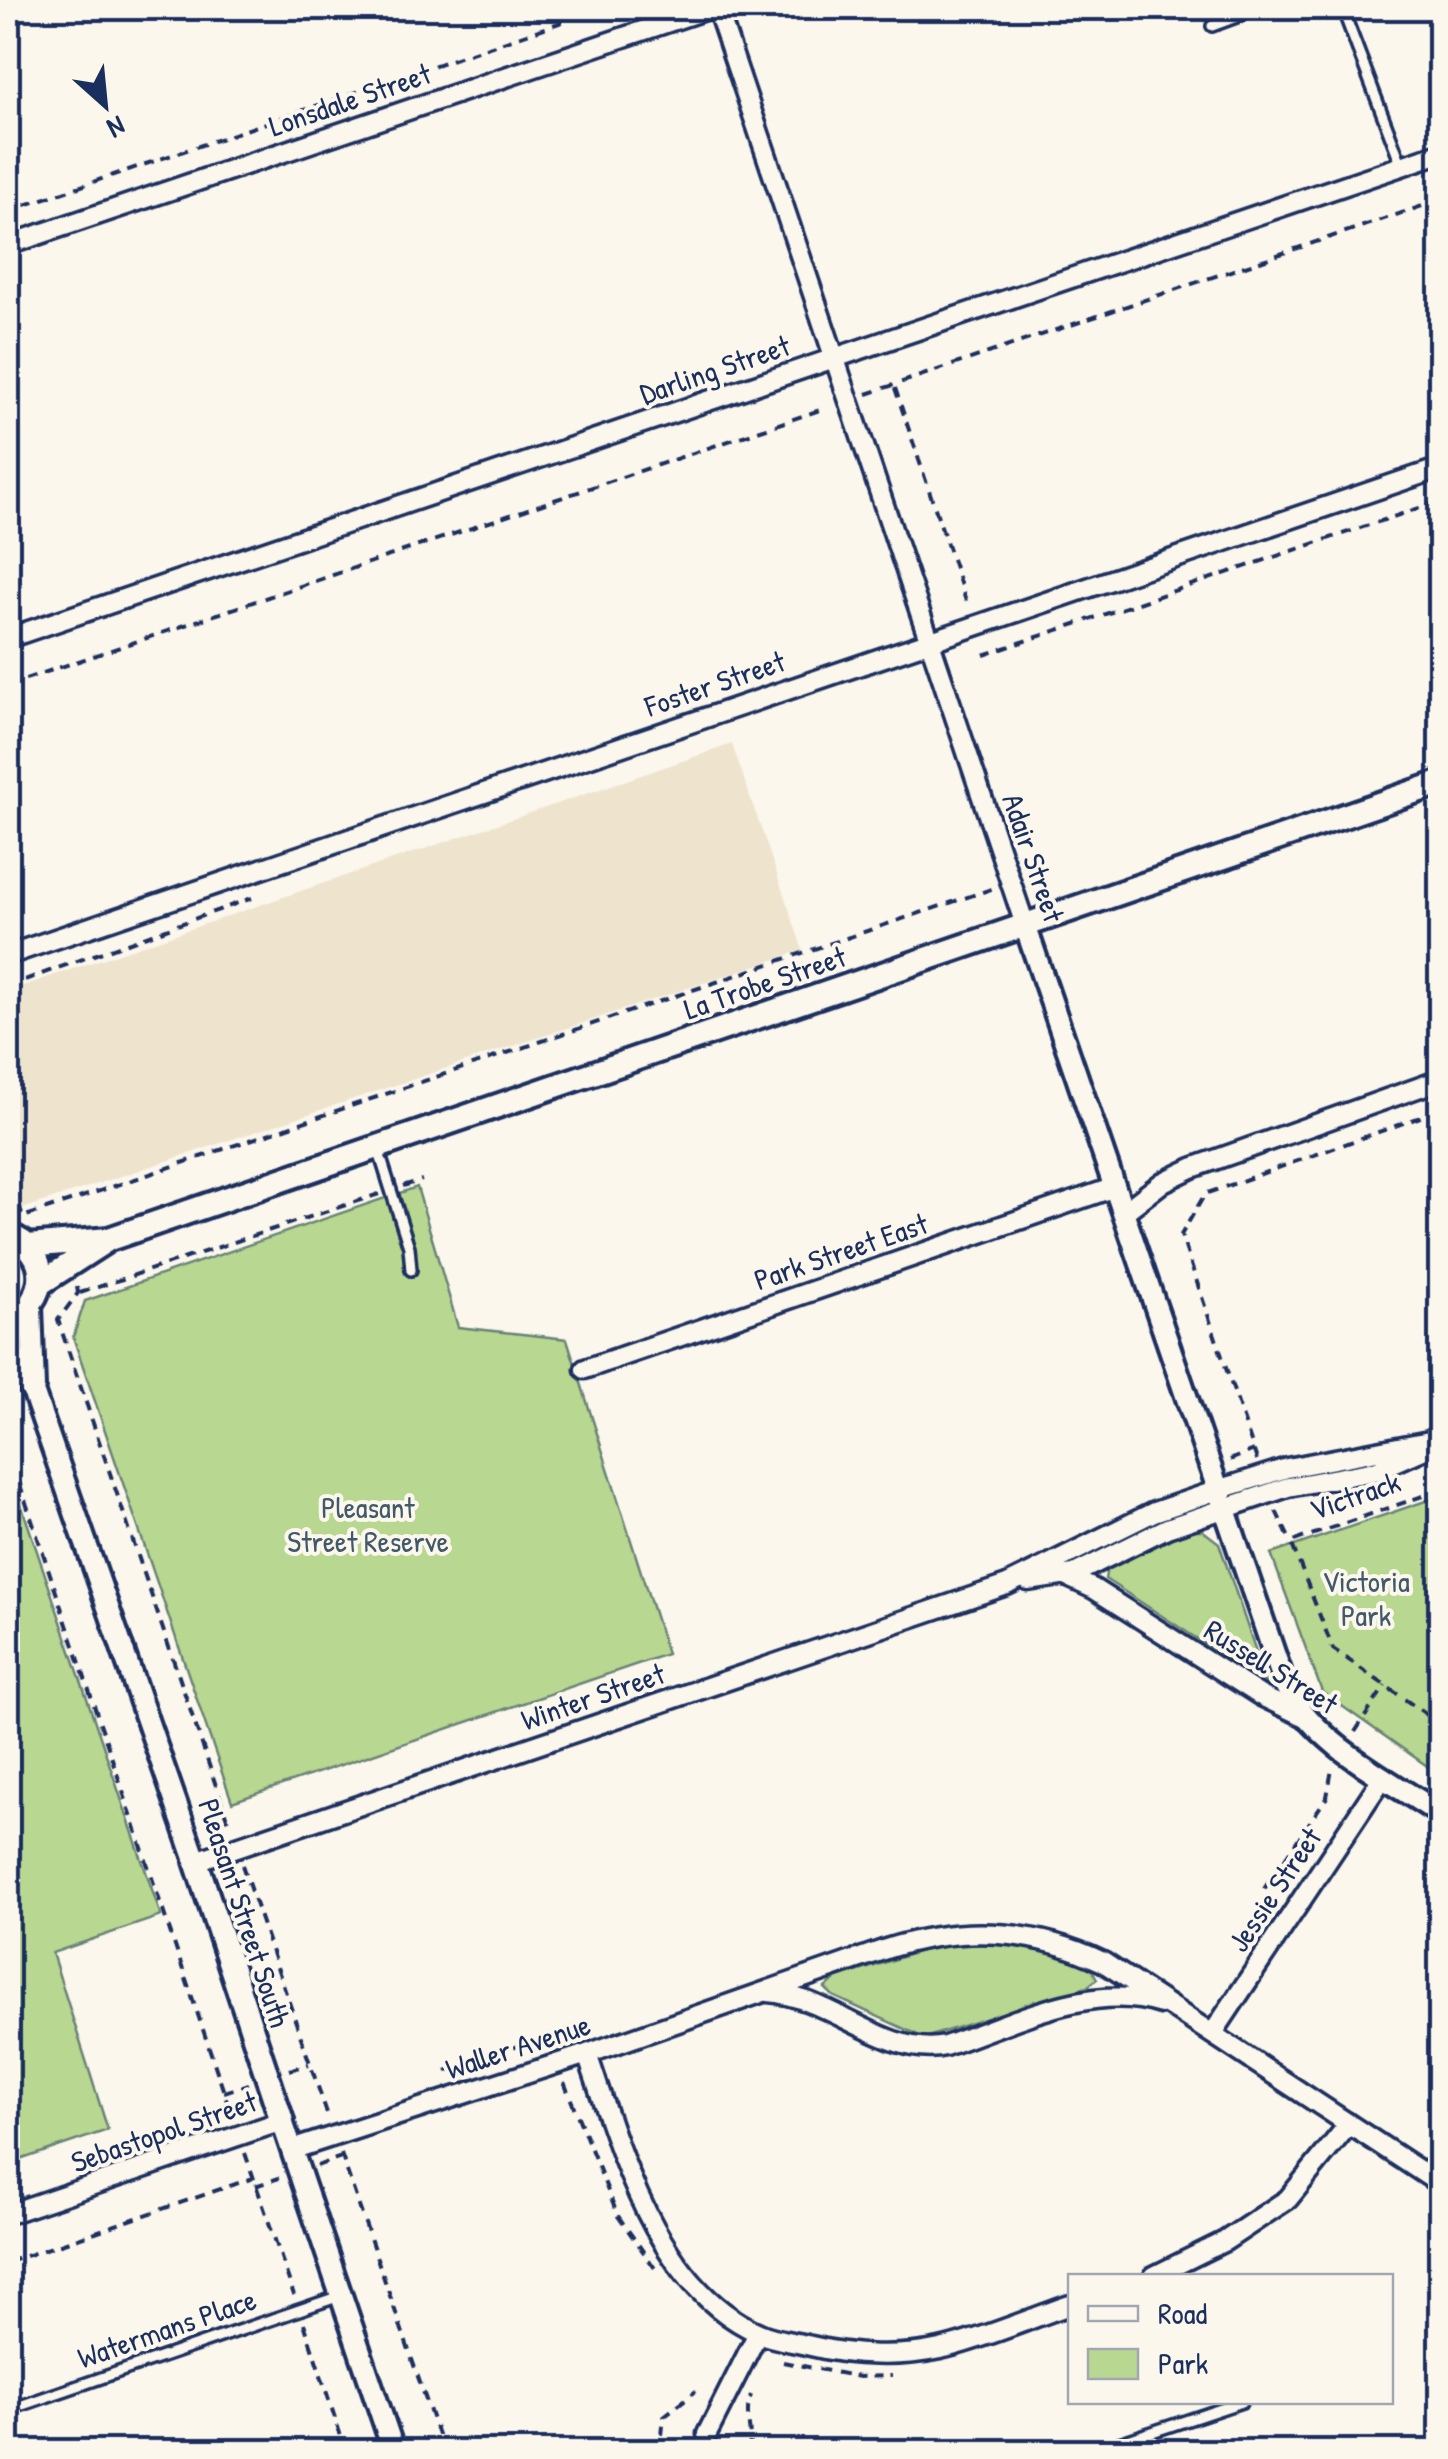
<svg xmlns="http://www.w3.org/2000/svg" width="1448" height="2459" font-family="'Patrick Hand',sans-serif">
  <style>
    .built { fill: #eee4cd }
    .green { fill: #b8d790; stroke: #6a8377; stroke-width: 2.5 }
    .lines { fill: none; stroke-linecap: round; stroke-linejoin: round }
    .service-casing { stroke: #1b2f5e; stroke-width: 16 }
    .minor-casing { stroke: #1b2f5e; stroke-width: 25 }
    .tertiary-casing { stroke: #1b2f5e; stroke-width: 28 }
    .secondary-casing { stroke: #1b2f5e; stroke-width: 30 }
    .path { stroke: #1b2f5e; stroke-width: 4; stroke-dasharray: 10 8; stroke-linecap: butt }
    .service { stroke: #fbf7ec; stroke-width: 9 }
    .minor { stroke: #fbf7ec; stroke-width: 18 }
    .tertiary { stroke: #fbf7ec; stroke-width: 20 }
    .secondary { stroke: #fbf7ec; stroke-width: 22 }
    .labels { text-anchor: middle; stroke-width: 8; stroke-linejoin: round; paint-order: stroke }
    .street-label { font-size: 30px; fill: #1b2f5e; stroke: #fbf7ec }
    .park-label { font-size: 30px; fill: #42596a; stroke: #fbf7ec }
  </style>
  <rect width="100%" height="100%" fill="#fbf7ec"/>
  <filter id="ink" filterUnits="userSpaceOnUse"><feTurbulence type="fractalNoise" baseFrequency=".01" numOctaves="2"/><feDisplacementMap in="SourceGraphic" scale="20" xChannelSelector="R" yChannelSelector="G"/><feConvolveMatrix kernelMatrix="1 2 1 2 8 2 1 2 1" color-interpolation-filters="sRGB"/></filter>
  <g filter="url(#ink)">
    <path class="built" d="M 732,744 L 803,950 L 22,1209 L 8,1165 L 8,991 Z"/>
    <path class="green" d="M 417,1187 L 458,1327 L 567,1339 L 667,1654 L 232,1802 L 73,1337 L 85,1301 Z
      M 8,1466 L 161,1916 L 52,1953 L 108,2130 L 8,2164 Z
      M 1440,1496 L 1440,1775 L 1322,1692 L 1271,1554 Z
      M 1187,1530 L 1202,1530 L 1219,1543 L 1267,1684 L 1105,1579 L 1107,1568 Z
      M 968,1944 C 1011,1943 1052,1950 1091,1968 L 1097,1979 L 1087,1987 L 924,2038 L 833,1996 L 825,1988 L 835,1979 L 929,1948 Z"/>
    <g class="lines">
      <defs>
        <path id="service" d="M 1342,8 L 1402,166
          M 1212,26 L 1261,8
          M 378,1149 L 409,1247 L 411,1270
          M 8,2410 L 340,2296
          M 1092,2452 L 1242,2402"/>
        <path id="minor" d="M 717,8 L 1025,925
          M 8,245 L 710,8
          M 8,638 L 1440,153
          M 8,955 L 1440,468
          M 1124,1212 L 1163,1182 L 1192,1168 L 1440,1080
          M 585,1369 L 1115,1187
          M 1066,1576 L 1094,1589 L 1261,1696 L 1305,1717
          M 1028,1581 L 1074,1574 L 1167,1528 L 1288,1487 L 1375,1471 L 1427,1448
          M 196,1861 L 1007,1585 L 1154,1512 L 1218,1490 L 1287,1468 L 1440,1439
          M 768,1992 C 829,1996 889,2059 945,2046 C 1011,2024 1091,1981 1161,2004
          M 1213,2033 L 1383,1777
          M 587,2054 C 620,2150 656,2288 759,2333 C 774,2340 795,2342 811,2346 C 852,2356 899,2358 940,2349 C 984,2339 1028,2319 1070,2305
          M 291,2150 L 587,2054 L 886,1949 C 961,1925 1032,1928 1103,1962 L 1440,2184
          M 8,2214 L 282,2121
          M 1154,2276 L 1225,2241 L 1288,2199 L 1349,2124
          M 707,2434 L 758,2333"/>
        <path id="tertiary" d="M 1025,925 L 1285,1685 C 1316,1745 1386,1778 1440,1814
          M 31,1306 L 34,1387
          M 8,1347 L 34,1394 L 196,1861
          M 282,2121 L 394,2452"/>
        <path id="secondary" d="M 8,1235 C 53,1250 49,1303 8,1320
          M 28,1246 L 109,1239 L 1440,783
          M 41,1283 L 106,1241
          M 196,1861 L 282,2121"/>
      </defs>
      <use href="#service" class="service-casing"/>
      <use href="#minor" class="minor-casing"/>
      <use href="#tertiary" class="tertiary-casing"/>
      <use href="#secondary" class="secondary-casing"/>
      <path class="path" d="M 756,17 L 784,8
        M 8,211 L 603,8
        M 8,276 L 16,273
        M 895,388 L 966,601
        M 867,394 L 1440,200
        M 984,655 L 1440,501
        M 8,685 L 826,408
        M 8,986 L 252,898
        M 8,1170 L 23,1217 L 994,888
        M 403,1186 L 422,1180
        M 77,1287 L 78,1293 L 58,1320 L 230,1827
        M 80,1293 L 379,1194
        M 8,1449 L 232,2116
        M 1230,1460 L 1254,1450
        M 1257,1460 L 1181,1235 L 1205,1194 L 1440,1110
        M 1440,1490 L 1291,1542 L 1333,1649 L 1440,1724
        M 1276,1511 L 1291,1542
        M 1355,1732 L 1385,1686
        M 242,1865 L 328,2116
        M 1264,1889 L 1327,1797 L 1332,1769
        M 290,2070 L 309,2064
        M 446,2071 L 586,2023
        M 564,2082 L 618,2216 L 659,2274
        M 224,2092 L 248,2084
        M 245,2153 L 294,2295
        M 341,2154 L 444,2452
        M 317,2166 L 341,2157
        M 255,2186 L 279,2178
        M 8,2262 L 253,2178
        M 304,2323 L 346,2452
        M 783,2362 L 859,2377 L 892,2376
        M 667,2452 L 662,2435 L 664,2416 L 696,2391
        M 748,2452 C 754,2432 743,2416 751,2395"/>
      <use href="#service" class="service"/>
      <use href="#minor" class="minor"/>
      <use href="#tertiary" class="tertiary"/>
      <use href="#secondary" class="secondary"/>
    </g>
  </g>
  <g class="labels">
    <g class="street-label">
      <text transform="translate(350 100) rotate(-19)" y="10">Lonsdale Street</text>
      <text transform="translate(715 370) rotate(-19)" y="10">Darling Street</text>
      <text transform="translate(715 684) rotate(-19)" y="10">Foster Street</text>
      <text transform="translate(1033 858) rotate(71)" y="10">Adair Street</text>
      <text transform="translate(765 983) rotate(-19)" y="10">La Trobe Street</text>
      <text transform="translate(841 1252) rotate(-19)" y="10">Park Street East</text>
      <text transform="translate(1355 1496) rotate(-19)" y="10">Victrack</text>
      <text transform="translate(1271 1667) rotate(32)" y="10">Russell Street</text>
      <text transform="translate(593 1697) rotate(-19)" y="10">Winter Street</text>
      <text transform="translate(1275 1890) rotate(-56)" y="10">Jessie Street</text>
      <text transform="translate(244 1913) rotate(72)" y="10">Pleasant Street South</text>
      <text transform="translate(518 2047) rotate(-18)" y="10">Waller Avenue</text>
      <text transform="translate(164 2132) rotate(-19)" y="10">Sebastopol Street</text>
      <text transform="translate(167 2329) rotate(-19)" y="10">Watermans Place</text>
    </g>
    <g class="park-label">
      <text x="368" y="1518">Pleasant<tspan x="368" dy="34">Street Reserve</tspan></text>
      <text x="1366" y="1592">Victoria<tspan x="1366" dy="34">Park</tspan></text>
    </g>
  </g>
  <rect width="1448" height="2459" fill="none" stroke="#fbf7ec" stroke-width="40"/>
  <rect x="20" y="20" width="1408" height="2419" fill="none" stroke="#1b2f5e" stroke-width="4" filter="url(#ink)"/>
  <rect x="1068" y="2274" width="325" height="130" fill="#fbf7ec" stroke="#a1a7b3" stroke-width="2.5"/>
  <rect x="1088" y="2306" width="50" height="15" fill="#fbf7ec" stroke="#a1a7b3" stroke-width="2.5"/>
  <text x="1158" y="2324" font-size="30" fill="#1b2f5e">Road</text>
  <rect x="1088" y="2349" width="50" height="30" fill="#b8d790" stroke="#a1a7b3" stroke-width="2.5"/>
  <text x="1158" y="2374" font-size="30" fill="#1b2f5e">Park</text>
  <g transform="translate(105 105) rotate(153)" stroke="#fbf7ec" stroke-width="8" paint-order="stroke">
  <path d="M0-8L18 38L0 25L-18 38Z" fill="#1b2f5e"/>
  <text y="-15" font-size="28" font-weight="bold" text-anchor="middle" fill="#1b2f5e">N</text>
  </g>
</svg>
